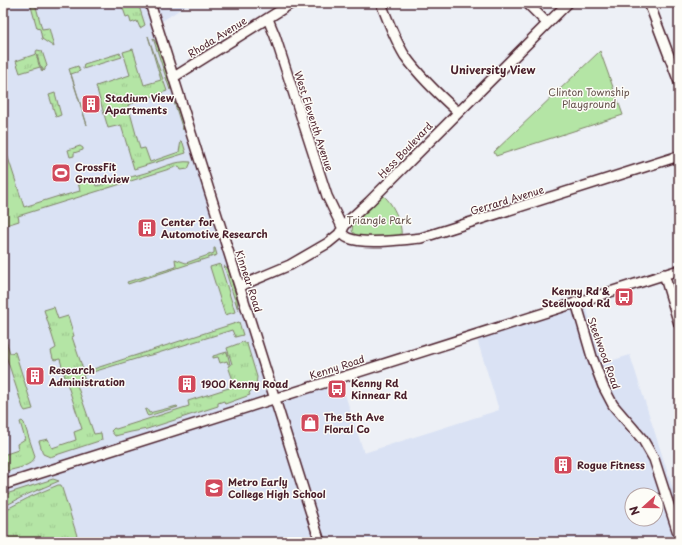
<svg xmlns="http://www.w3.org/2000/svg" width="682" height="545" font-family="'Playpen Sans',sans-serif">
  <style>
    .built { fill: #dae2f4; fill-rule: evenodd }
    .grass { fill: url(#grass-tufts); stroke: #7f8268 }
    .park { fill: #b4e5a5; stroke: #7f8268 }
    .lines { fill: none; stroke-linecap: round; stroke-linejoin: round }
    .minor-casing { stroke: #4a1f2b; stroke-width: 12 }
    .minor { stroke: #fdfcf7; stroke-width: 9 }
    .labels { text-anchor: middle; stroke-width: 3; stroke-linejoin: round; paint-order: stroke }
    .street-label { font-size: 10px; fill: #4a1f2b; stroke: #fdfcf7 }
    .park-label { font-size: 10px; fill: #64504a; stroke: #fdfcf7 }
    .poi-label { font-size: 10px; font-weight: bold; fill: #4a1f2b; stroke: #fdfcf7; text-anchor: start }
    .neighbourhood-label { font-size: 11px; font-weight: bold; fill: #4a1f2b; stroke: #fdfcf7 }
  </style>
  <defs>
    <pattern id="grass-tufts" width="24" height="20" patternUnits="userSpaceOnUse"><rect width="24" height="20" fill="#b4e5a5"/><path d="M3 7l-1-3M5 7V3M7 7l1-3M15 17l-1-3M17 17v-4M19 17l1-3" fill="none" stroke="#9cc48e"/></pattern>
  </defs>
  <rect width="100%" height="100%" fill="#edf0f6"/>
  <filter id="ink" filterUnits="userSpaceOnUse"><feTurbulence type="fractalNoise" baseFrequency=".025" numOctaves="2"/><feDisplacementMap in="SourceGraphic" scale="8" xChannelSelector="R" yChannelSelector="G"/><feConvolveMatrix kernelMatrix="1 2 1 2 8 2 1 2 1" color-interpolation-filters="sRGB"/></filter>
  <g filter="url(#ink)">
    <path class="built" d="M 3,3 L 190,3 L 156,25 L 274,400 L 340,379 L 364,453 L 499,410 L 476,336 L 584,301 L 604,363 L 630,355 L 679,508 L 679,542 L 3,542 ZM 632,495 L 656,495 L 656,519 L 632,519 Z"/>
    <path class="grass" d="M 30,3 L 35,3 L 42,29 L 49,28 L 54,47 L 42,39 L 40,29 L 37,28 Z
      M 121,3 L 138,3 L 145,25 L 140,28 L 137,21 L 131,23 L 129,16 L 126,17 Z
      M 148,36 L 167,91 L 128,105 L 140,149 L 145,148 L 150,162 L 179,152 L 181,141 L 183,143 L 186,153 L 134,169 L 121,125 L 108,128 L 96,86 L 130,75 L 123,52 L 133,49 L 144,85 L 161,80 Z
      M 153,38 L 158,46 L 171,86 L 170,90 Z
      M 37,50 L 42,51 L 47,66 L 45,68 L 45,70 L 44,71 L 40,65 L 36,52 Z
      M 120,53 L 122,57 L 83,69 L 84,64 Z
      M 36,54 L 39,65 L 43,71 L 42,72 L 40,67 L 20,73 L 16,61 Z
      M 78,66 L 80,71 L 71,74 L 87,125 L 69,69 Z
      M 55,93 L 61,115 L 56,117 L 49,95 Z
      M 174,102 L 176,104 L 184,126 L 183,130 Z
      M 3,142 L 24,207 L 59,196 L 59,197 L 80,191 L 78,182 L 93,178 L 96,186 C 112,181 129,178 145,173 C 160,169 175,160 191,162 L 188,169 L 181,170 L 179,166 L 18,216 L 19,221 L 3,226 Z
      M 80,146 L 83,148 L 83,150 L 74,153 L 74,156 L 70,157 L 68,150 Z
      M 214,248 L 215,248 L 217,255 L 128,284 L 127,282 L 176,267 L 175,259 L 186,263 L 214,253 Z
      M 220,264 L 235,312 L 225,315 L 210,267 Z
      M 224,266 L 228,268 L 237,299 L 238,310 Z
      M 54,307 L 58,319 L 68,316 L 74,336 L 72,337 L 84,372 L 239,322 L 243,335 L 235,337 L 232,330 L 155,354 L 142,357 L 83,375 L 86,384 L 81,386 C 77,380 73,379 66,381 L 60,359 L 55,360 L 53,359 L 51,351 L 56,348 L 44,310 Z
      M 3,332 L 10,353 L 15,352 L 33,409 L 25,411 L 23,408 L 5,353 L 3,353 Z
      M 243,342 L 247,344 L 257,377 L 256,386 L 249,393 L 250,395 L 225,404 L 224,401 L 218,403 L 218,406 L 147,429 L 131,432 L 115,436 L 111,431 L 114,428 L 116,429 L 189,406 L 188,401 L 235,386 L 228,366 L 232,364 L 227,348 Z
      M 227,352 L 230,364 L 228,364 L 227,361 L 220,363 L 218,357 L 213,358 L 213,356 Z
      M 73,382 L 77,385 L 94,434 L 101,433 L 102,440 L 50,457 L 43,454 L 39,441 L 48,439 L 52,448 L 76,440 L 74,432 L 82,429 L 67,383 Z
      M 177,406 L 178,407 L 148,416 L 147,415 L 145,410 L 147,409 L 149,413 Z
      M 20,422 L 22,421 L 24,423 L 35,456 C 33,467 13,469 3,472 L 3,455 L 18,450 L 17,444 L 25,439 Z
      M 53,479 L 59,481 L 26,495 L 3,507 L 3,495 Z
      M 58,485 L 61,485 L 79,542 L 3,542 L 3,511 L 32,496 Z"/>
    <path class="park" d="M 600,51 L 623,115 L 496,156 L 494,152 Z
      M 382,195 C 391,199 403,225 401,235 L 397,237 L 362,237 L 355,235 L 352,231 L 353,223 L 379,196 Z"/>
    <g class="lines">
      <defs>
        <path id="minor" d="M 150,3 L 320,542
          M 381,3 C 388,21 395,40 405,56 C 420,77 439,95 458,112
          M 527,3 L 547,23
          M 649,3 L 679,82
          M 268,19 L 275,36 L 327,196 L 343,229
          M 174,77 L 292,3
          M 340,232 C 343,234 345,237 348,238 C 364,245 403,240 421,238 L 679,156
          M 664,274 L 679,324
          M 240,286 L 290,265 L 328,243 L 339,234 L 348,221 L 369,202 L 568,3
          M 576,302 L 592,357 L 603,386 L 613,405 L 643,440 L 654,459 L 679,536
          M 3,485 L 679,270"/>
      </defs>
      <use href="#minor" class="minor-casing"/>
      <use href="#minor" class="minor"/>
    </g>
  </g>
  <defs>
    <symbol id="building-square" viewBox="-11 -11 22 22"><rect x="-9" y="-9" width="18" height="18" rx="4" fill="#d1495b" stroke="#fdfcf7"/><path d="M-4-6H4V6H1V3H-1V6H-4ZM-2.5-4.3h1.7v1.8h-1.7ZM.8-4.3h1.7v1.8H.8ZM-2.5-1h1.7V.8h-1.7ZM.8-1h1.7V.8H.8Z" fill="#fff"/></symbol>
    <symbol id="stadium-square" viewBox="-11 -11 22 22"><rect x="-9" y="-9" width="18" height="18" rx="4" fill="#d1495b" stroke="#fdfcf7"/><path d="M0-5a6.5 5 0 1 0 0 10a6.5 5 0 1 0 0-10ZM-3.5-1.8h7v3.6h-7Z" fill="#fff"/></symbol>
    <symbol id="bus-square" viewBox="-11 -11 22 22"><rect x="-9" y="-9" width="18" height="18" rx="4" fill="#d1495b" stroke="#fdfcf7"/><path d="M-5-6H5V4H4V6H2V4H-2V6H-4V4H-5ZM-3.5-4V0h7V-4ZM-3.5 1.2v1.5H-2V1.2ZM2 1.2v1.5H3.5V1.2Z" fill="#fff"/></symbol>
    <symbol id="shop-square" viewBox="-11 -11 22 22"><rect x="-9" y="-9" width="18" height="18" rx="4" fill="#d1495b" stroke="#fdfcf7"/><path d="M-5-2.5h2.3a2.7 3.5 0 0 1 5.4 0H5L5.5 6h-11ZM-1.5-2.5h3a1.5 2.3 0 0 0-3 0Z" fill="#fff"/></symbol>
    <symbol id="school-square" viewBox="-11 -11 22 22"><rect x="-9" y="-9" width="18" height="18" rx="4" fill="#d1495b" stroke="#fdfcf7"/><path d="M0-5L7-2L0 1L-7-2ZM-4 1L0 2.5L4 1V4Q0 6-4 4Z" fill="#fff"/></symbol>
  </defs>
  <g fill-rule="evenodd">
    <use href="#building-square" x="80" y="93" width="22" height="22"/>
    <use href="#stadium-square" x="50" y="162" width="22" height="22"/>
    <use href="#building-square" x="136" y="217" width="22" height="22"/>
    <use href="#bus-square" x="613" y="286" width="22" height="22"/>
    <use href="#building-square" x="24" y="365" width="22" height="22"/>
    <use href="#building-square" x="176" y="373" width="22" height="22"/>
    <use href="#bus-square" x="326" y="378" width="22" height="22"/>
    <use href="#shop-square" x="299" y="412" width="22" height="22"/>
    <use href="#building-square" x="552" y="454" width="22" height="22"/>
    <use href="#school-square" x="203" y="477" width="22" height="22"/>
  </g>
  <g class="labels">
    <g class="street-label">
      <text transform="translate(217 37) rotate(-32)" y="4">Rhoda Avenue</text>
      <text transform="translate(314 121) rotate(72)" y="4">West Eleventh Avenue</text>
      <text transform="translate(405 150) rotate(-46)" y="4">Hess Boulevard</text>
      <text transform="translate(507 200) rotate(-17)" y="4">Gerrard Avenue</text>
      <text transform="translate(249 281) rotate(72)" y="4">Kinnear Road</text>
      <text transform="translate(604 353) rotate(70)" y="4">Steelwood Road</text>
      <text transform="translate(337 367) rotate(-18)" y="4">Kenny Road</text>
    </g>
    <g class="park-label">
      <text x="589" y="96">Clinton Township<tspan x="589" dy="12">Playground</tspan></text>
      <text x="379" y="224">Triangle Park</text>
    </g>
    <g class="poi-label">
      <text x="105" y="102">Stadium View<tspan x="105" dy="12">Apartments</tspan></text>
      <text x="75" y="171">CrossFit<tspan x="75" dy="12">Grandview</tspan></text>
      <text x="161" y="226">Center for<tspan x="161" dy="12">Automotive Research</tspan></text>
      <text x="610" y="295" text-anchor="end">Kenny Rd &amp;<tspan x="610" dy="12">Steelwood Rd</tspan></text>
      <text x="49" y="374">Research<tspan x="49" dy="12">Administration</tspan></text>
      <text x="351" y="387">Kenny Rd<tspan x="351" dy="12">Kinnear Rd</tspan></text>
      <text x="201" y="388">1900 Kenny Road</text>
      <text x="324" y="421">The 5th Ave<tspan x="324" dy="12">Floral Co</tspan></text>
      <text x="577" y="469">Rogue Fitness</text>
      <text x="228" y="486">Metro Early<tspan x="228" dy="12">College High School</tspan></text>
    </g>
    <g class="neighbourhood-label">
      <text x="493" y="74">University View</text>
    </g>
  </g>
  <rect width="682" height="545" fill="none" stroke="#fdfcf7" stroke-width="16"/>
  <rect x="8" y="8" width="666" height="529" fill="none" stroke="#4a1f2b" stroke-width="1.5" filter="url(#ink)"/>
  <g transform="translate(644 507) rotate(249)"><circle r="19" fill="#fdfcf7" stroke="#b5a4a5"/>
  <path d="M0-3L7 15L0 10L-7 15Z" fill="#d1495b"/>
  <text y="-6" font-size="11" font-weight="bold" text-anchor="middle" fill="#4a1f2b">N</text>
  </g>
</svg>
